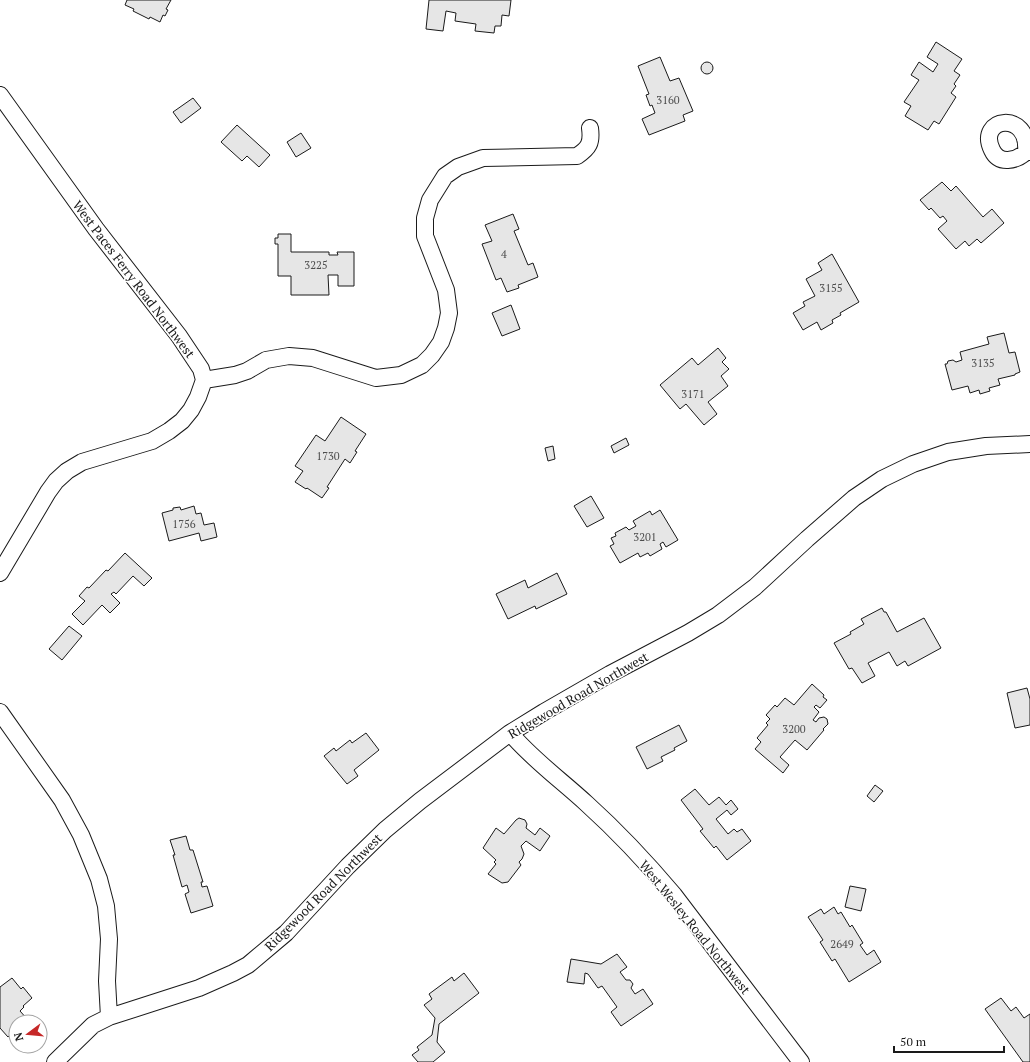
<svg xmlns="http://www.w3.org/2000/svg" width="1030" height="1062" font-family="'PT Serif',serif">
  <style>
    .building { fill: #e6e6e6; stroke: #1a1a1a }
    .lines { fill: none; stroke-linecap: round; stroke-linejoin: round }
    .minor-casing { stroke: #1a1a1a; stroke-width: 18 }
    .minor { stroke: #fff; stroke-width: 16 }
    .labels { text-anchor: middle; stroke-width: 3; stroke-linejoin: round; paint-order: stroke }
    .number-label { font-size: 11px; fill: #4d4d4d }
    .street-label { font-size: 13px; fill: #1a1a1a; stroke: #fff }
  </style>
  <rect width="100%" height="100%" fill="#fff"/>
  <path class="building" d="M 127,0 L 171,0 L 166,9 L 168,10 L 165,16 L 163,15 L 160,22 L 150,17 L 149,19 L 133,11 L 134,9 L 125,5 Z
    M 429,0 L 511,0 L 509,16 L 502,15 L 501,26 L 495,26 L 494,33 L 475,31 L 476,24 L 455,21 L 456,13 L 446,11 L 443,31 L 426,29 Z
    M 936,42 L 962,59 L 954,71 L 960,75 L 954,84 L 956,86 L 951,93 L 956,97 L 939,124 L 934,121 L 928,130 L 905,116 L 911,106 L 904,102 L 919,80 L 911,75 L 919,62 L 933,72 L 938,64 L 927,57 Z
    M 660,57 L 670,81 L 679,78 L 693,111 L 683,115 L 685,121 L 649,135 L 642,119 L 655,113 L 652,105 L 650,106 L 646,95 L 649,94 L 638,66 Z
    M701 68a6 6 0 1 1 12 0a6 6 0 1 1-12 0Z
    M 193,98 L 201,108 L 181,123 L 173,112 Z
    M 237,125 L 270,155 L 259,167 L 247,156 L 242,161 L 221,142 Z
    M 301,133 L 311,148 L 296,157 L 287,142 Z
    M 942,182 L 951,191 L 956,186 L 983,217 L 992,209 L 1004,223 L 981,243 L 977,239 L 969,246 L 965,241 L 956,249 L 938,229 L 947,221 L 943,216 L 940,218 L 931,208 L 929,210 L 920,200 Z
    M 513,214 L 519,229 L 514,231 L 528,265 L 533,263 L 538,277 L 518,285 L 519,288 L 507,292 L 501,278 L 496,280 L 482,244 L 492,241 L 485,225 Z
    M 278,234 L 291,234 L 291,252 L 329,252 L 329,255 L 338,255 L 337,252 L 354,252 L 354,286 L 338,286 L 338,275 L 328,275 L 329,295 L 291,295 L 291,276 L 278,276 L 278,244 L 275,244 L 275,238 L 278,238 Z
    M 832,254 L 859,302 L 840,313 L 841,315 L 832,320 L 833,323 L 821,330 L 817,322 L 803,330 L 793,313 L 805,306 L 803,302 L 815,296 L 806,279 L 822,270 L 818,263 Z
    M 511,305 L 520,329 L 502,336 L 492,313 Z
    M 1004,333 L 1009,353 L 1015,352 L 1020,372 L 1015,374 L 1015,375 L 998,379 L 1000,385 L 989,388 L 990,391 L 980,394 L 979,390 L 970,393 L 968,386 L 952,390 L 945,364 L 947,364 L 948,361 L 953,360 L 956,362 L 962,360 L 960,352 L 989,344 L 987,337 Z
    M 718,348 L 726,358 L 722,362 L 729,369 L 721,376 L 728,386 L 708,402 L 717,414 L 704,425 L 686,404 L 680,409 L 660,385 L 692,358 L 698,365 Z
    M 341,417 L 366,434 L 355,451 L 357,452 L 350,463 L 345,459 L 327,487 L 329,488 L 322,498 L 307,488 L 306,489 L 295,482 L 303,471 L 295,466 L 316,435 L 325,441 Z
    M 626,438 L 629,445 L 614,453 L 611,446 Z
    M 553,446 L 555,459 L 548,461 L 545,448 Z
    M 591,496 L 604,518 L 587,527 L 574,506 Z
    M 194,506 L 196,514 L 201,513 L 204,525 L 214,523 L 217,537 L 201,541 L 199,533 L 169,541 L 162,513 L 173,510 L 173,508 L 180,507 L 181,510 Z
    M 660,510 L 678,540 L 666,547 L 663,542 L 660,544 L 662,549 L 650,556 L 648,553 L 640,557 L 638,553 L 620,563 L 610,546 L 614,544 L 611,538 L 616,536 L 615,533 L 626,527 L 629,530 L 636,526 L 633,521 L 650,511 L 652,515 Z
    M 125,553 L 152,578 L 144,586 L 133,576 L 116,594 L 114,592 L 111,594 L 120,603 L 110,613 L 102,605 L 83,625 L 72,614 L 85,601 L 79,596 L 87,587 L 89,588 L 106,570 L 108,571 Z
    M 557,573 L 567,594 L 536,609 L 535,606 L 508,619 L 496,594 L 525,580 L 528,588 Z
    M 882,608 L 884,612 L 886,612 L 897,632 L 924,618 L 941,648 L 908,666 L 905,661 L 897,666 L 889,652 L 868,663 L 875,676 L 862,683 L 852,668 L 849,669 L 834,643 L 851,634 L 850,632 L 864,624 L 861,619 Z
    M 69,626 L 82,636 L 62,660 L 49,649 Z
    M 812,684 L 824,695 L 823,697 L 827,700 L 820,708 L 816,705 L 814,707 L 819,712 L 813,720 L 816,722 L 819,718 L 824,717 L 827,719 L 828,724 L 823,729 L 824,730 L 807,750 L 795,740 L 780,757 L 789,765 L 783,773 L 755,749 L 761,742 L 757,738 L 768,725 L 766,723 L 770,719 L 766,715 L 775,705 L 777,707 L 785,698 L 794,705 Z
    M 1027,688 L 1030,699 L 1030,725 L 1015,728 L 1007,693 Z
    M 679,725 L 687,741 L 674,748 L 675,750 L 661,757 L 663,761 L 647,769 L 636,747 Z
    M 366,733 L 379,750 L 354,770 L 358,776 L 347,784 L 324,756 L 334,748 L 336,751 L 350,740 L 352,743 Z
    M 875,785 L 883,791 L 874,802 L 867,796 Z
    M 695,789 L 709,805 L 719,797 L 726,805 L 731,800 L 738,809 L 731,815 L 727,810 L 716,819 L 728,834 L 734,829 L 737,832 L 742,829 L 751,841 L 727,860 L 716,846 L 714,848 L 700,831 L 703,829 L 681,800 Z
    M 519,818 L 525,820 L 527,824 L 526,828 L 535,835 L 540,828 L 550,836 L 540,851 L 526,841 L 521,846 L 524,854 L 522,859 L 519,862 L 521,865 L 508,882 L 502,883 L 488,874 L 496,864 L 494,862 L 496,860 L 483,848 L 496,828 L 504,834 L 516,820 Z
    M 186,836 L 190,850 L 193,850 L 203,882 L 201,882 L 202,887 L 207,886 L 213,906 L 191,913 L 185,894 L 189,892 L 187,885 L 182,887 L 173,855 L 175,855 L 170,840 Z
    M 850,886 L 866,889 L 861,911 L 845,907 Z
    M 834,907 L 838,914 L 841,912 L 850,927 L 852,925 L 863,943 L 860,945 L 867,955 L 874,950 L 881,962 L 849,982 L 835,959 L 832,961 L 820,942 L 823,940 L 808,917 L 821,909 L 824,914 Z
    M 617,954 L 627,967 L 620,972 L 626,980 L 630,980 L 633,984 L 631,988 L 635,994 L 643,989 L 653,1004 L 621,1026 L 611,1012 L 617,1007 L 602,986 L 598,988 L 588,974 L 585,973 L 584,984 L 567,982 L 571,959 L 601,964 Z
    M 464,973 L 479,993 L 439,1024 L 437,1042 L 445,1052 L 433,1062 L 418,1062 L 412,1055 L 419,1050 L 417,1047 L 432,1035 L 435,1018 L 424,1005 L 432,999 L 429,994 L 452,977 L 454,981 Z
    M 12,978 L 21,989 L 23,987 L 32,998 L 23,1006 L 24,1007 L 20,1011 L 28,1020 L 26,1022 L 16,1022 L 16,1030 L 8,1037 L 0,1028 L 0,987 Z
    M 1001,998 L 1011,1011 L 1016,1007 L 1024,1018 L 1030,1014 L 1030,1062 L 1023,1062 L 985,1009 Z"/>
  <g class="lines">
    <defs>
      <path id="minor" d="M 0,95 L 96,229 L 179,336 L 201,369 L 204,380 L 198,397 L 191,410 L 182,421 L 169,431 L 152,441 L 82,462 L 67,471 L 56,481 L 48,492 L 0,573
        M 1026,152 C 1030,110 976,117 992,150 C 999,165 1016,161 1026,152 L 1030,152
        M 204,380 L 235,375 L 247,371 L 266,360 L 289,356 L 313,358 L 376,378 L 401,375 L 422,365 L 432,355 L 441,342 L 446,328 L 449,313 L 446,290 L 425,236 L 425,218 L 430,200 L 445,176 L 458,167 L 483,158 L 577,156 C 589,148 592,143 590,128
        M 0,712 L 62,800 L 81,835 L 99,879 L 106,906 L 109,939 L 107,981 L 109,1017
        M 510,733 C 533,760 561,780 587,804 C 618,832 647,863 674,895 L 801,1062
        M 55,1062 L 93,1025 L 109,1017 L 199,988 L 233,973 L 248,965 L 286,933 L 348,866 L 385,830 L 420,801 L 510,733 L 544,712 L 610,674 L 688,633 L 718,615 L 755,587 L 807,539 L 854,498 L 882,479 L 913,464 L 948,452 L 986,446 L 1030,444"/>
    </defs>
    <use href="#minor" class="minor-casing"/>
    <use href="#minor" class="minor"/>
  </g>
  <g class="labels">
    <g class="number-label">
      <text x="668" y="104">3160</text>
      <text x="504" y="258">4</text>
      <text x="316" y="269">3225</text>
      <text x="831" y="292">3155</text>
      <text x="983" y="367">3135</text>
      <text x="693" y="398">3171</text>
      <text x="328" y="460">1730</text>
      <text x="184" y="528">1756</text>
      <text x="645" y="541">3201</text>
      <text x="794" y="733">3200</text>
      <text x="842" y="948">2649</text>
    </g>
    <g class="street-label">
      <text transform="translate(134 279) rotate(53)" y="5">West Paces Ferry Road Northwest</text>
      <text transform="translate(578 695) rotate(-30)" y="5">Ridgewood Road Northwest</text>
      <text transform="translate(323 892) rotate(-45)" y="5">Ridgewood Road Northwest</text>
      <text transform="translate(695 927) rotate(51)" y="5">West Wesley Road Northwest</text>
    </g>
  </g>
  <g transform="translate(28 1034) rotate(254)"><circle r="19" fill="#ffffff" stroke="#a3a3a3"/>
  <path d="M0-3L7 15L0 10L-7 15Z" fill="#c62828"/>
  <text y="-6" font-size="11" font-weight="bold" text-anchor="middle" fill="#1a1a1a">N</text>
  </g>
  <path d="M894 1046v6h110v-6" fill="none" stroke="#1a1a1a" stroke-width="2"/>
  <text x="900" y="1046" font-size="12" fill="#1a1a1a" stroke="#ffffff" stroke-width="3" paint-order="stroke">50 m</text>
</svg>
